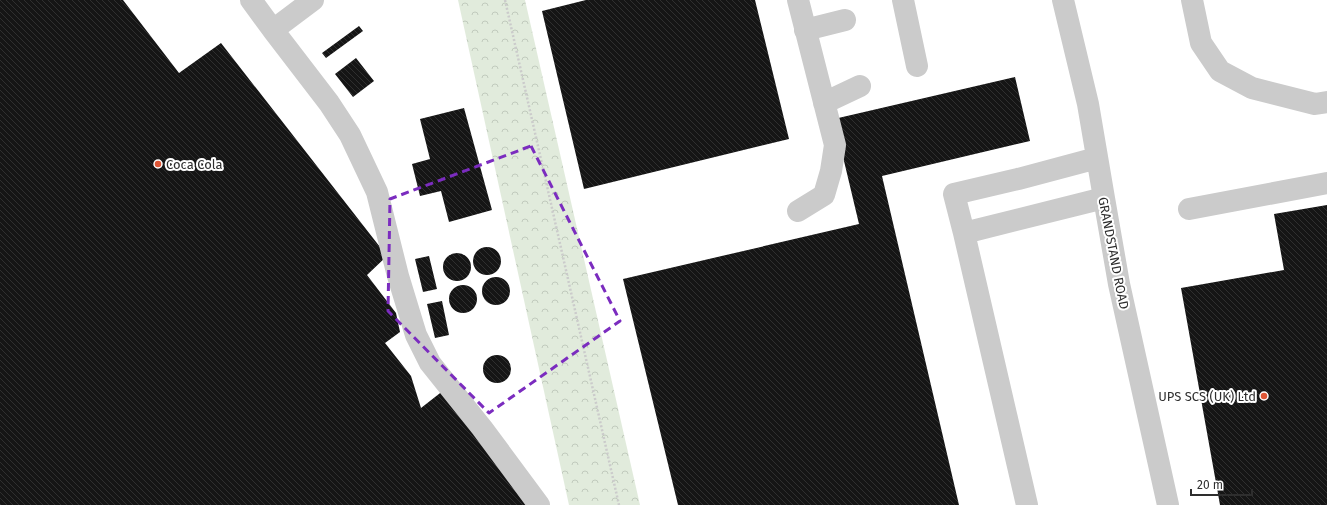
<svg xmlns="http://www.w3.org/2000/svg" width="1327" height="505" font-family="'Fira Sans',sans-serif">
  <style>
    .forest { fill: url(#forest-crowns) }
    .building { fill: url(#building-back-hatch) }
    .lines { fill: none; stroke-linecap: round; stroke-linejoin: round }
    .path { stroke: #cbcbcb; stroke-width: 2.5; stroke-dasharray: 2 2; stroke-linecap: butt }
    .minor { stroke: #cbcbcb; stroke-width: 22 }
    .marked { fill: none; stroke: #7b2cbf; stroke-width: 3; stroke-dasharray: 8 5; stroke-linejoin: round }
    .poi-dot { fill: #df5636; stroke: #fff; stroke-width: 1.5 }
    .labels { text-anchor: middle; stroke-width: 4; stroke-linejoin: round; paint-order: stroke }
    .poi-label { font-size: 13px; fill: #2e2e2e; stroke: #fff; text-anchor: start }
    .street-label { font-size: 13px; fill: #2e2e2e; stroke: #fff }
  </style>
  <defs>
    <pattern id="forest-crowns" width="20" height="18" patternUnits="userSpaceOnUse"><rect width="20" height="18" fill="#e1ebdc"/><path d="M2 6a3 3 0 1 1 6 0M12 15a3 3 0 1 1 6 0" fill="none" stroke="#c1cabd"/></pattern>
    <pattern id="building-back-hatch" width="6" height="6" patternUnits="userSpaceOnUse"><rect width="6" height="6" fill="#151515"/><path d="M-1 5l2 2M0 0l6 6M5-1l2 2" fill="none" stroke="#2f2f2f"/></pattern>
  </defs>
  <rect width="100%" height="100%" fill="#fff"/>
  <path class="forest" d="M 458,0 L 525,0 L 640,505 L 569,505 Z"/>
  <path class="building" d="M 0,0 L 123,0 L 179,73 L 221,43 L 387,256 L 367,275 L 396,313 L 400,332 L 385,343 L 411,376 L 421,408 L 444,390 L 533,505 L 0,505 Z
    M 586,0 L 755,0 L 789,139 L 584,189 L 542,11 Z
    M 359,26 L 363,31 L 326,58 L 322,53 Z
    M 356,58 L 374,81 L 353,97 L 335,74 Z
    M 1015,77 L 1030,141 L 882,176 L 959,505 L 678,505 L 623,279 L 859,224 L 834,119 Z
    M 464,108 L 492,210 L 449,222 L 441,191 L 420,196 L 412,164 L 430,159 L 420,119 Z
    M 1327,205 L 1327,505 L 1220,505 L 1181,288 L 1284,270 L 1274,214 Z
    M473 261a14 14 0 1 1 28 0a14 14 0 1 1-28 0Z
    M443 267a14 14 0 1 1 28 0a14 14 0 1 1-28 0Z
    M 429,256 L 437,289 L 423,292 L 415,259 Z
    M482 291a14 14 0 1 1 28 0a14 14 0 1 1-28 0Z
    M449 299a14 14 0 1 1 28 0a14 14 0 1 1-28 0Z
    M 442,301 L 449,335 L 435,338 L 427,304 Z
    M483 369a14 14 0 1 1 28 0a14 14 0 1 1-28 0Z"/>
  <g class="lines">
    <path class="path" d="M 505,0 L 619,505"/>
    <path class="minor" d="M 251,0 L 273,30 L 313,0
      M 798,0 L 835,145 L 831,171 L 824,195 L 798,211
      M 903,0 L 917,66
      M 1063,0 L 1088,104 L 1104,198 L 1119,284 L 1168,505
      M 1192,0 L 1201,43 L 1220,71 L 1252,88 L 1315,104 L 1327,102
      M 273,30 L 329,103 L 350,135 L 377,192 L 398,276 L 416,335 L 430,363 L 482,428 L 539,505
      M 805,30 L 845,20
      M 824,103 L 860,86
      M 1189,209 L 1327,183
      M 964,233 L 954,194 L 1018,179 L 1097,158
      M 1027,505 L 964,233 L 1104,198"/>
  </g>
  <path class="marked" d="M 531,146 L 620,321 L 489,413 L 388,311 L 390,199 Z"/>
  <g class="poi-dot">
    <circle cx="158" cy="164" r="4"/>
    <circle cx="1264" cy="396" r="4"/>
  </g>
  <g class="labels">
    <g class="poi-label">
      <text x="166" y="169">Coca Cola</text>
      <text x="1256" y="401" text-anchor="end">UPS SCS (UK) Ltd</text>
    </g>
    <g class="street-label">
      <text transform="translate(1114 253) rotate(79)" y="5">GRANDSTAND ROAD</text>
    </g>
  </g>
  <path d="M1191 489v6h61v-6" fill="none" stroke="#2e2e2e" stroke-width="2"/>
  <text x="1197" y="489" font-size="12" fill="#2e2e2e" stroke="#ffffff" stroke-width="3" paint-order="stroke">20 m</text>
</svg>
